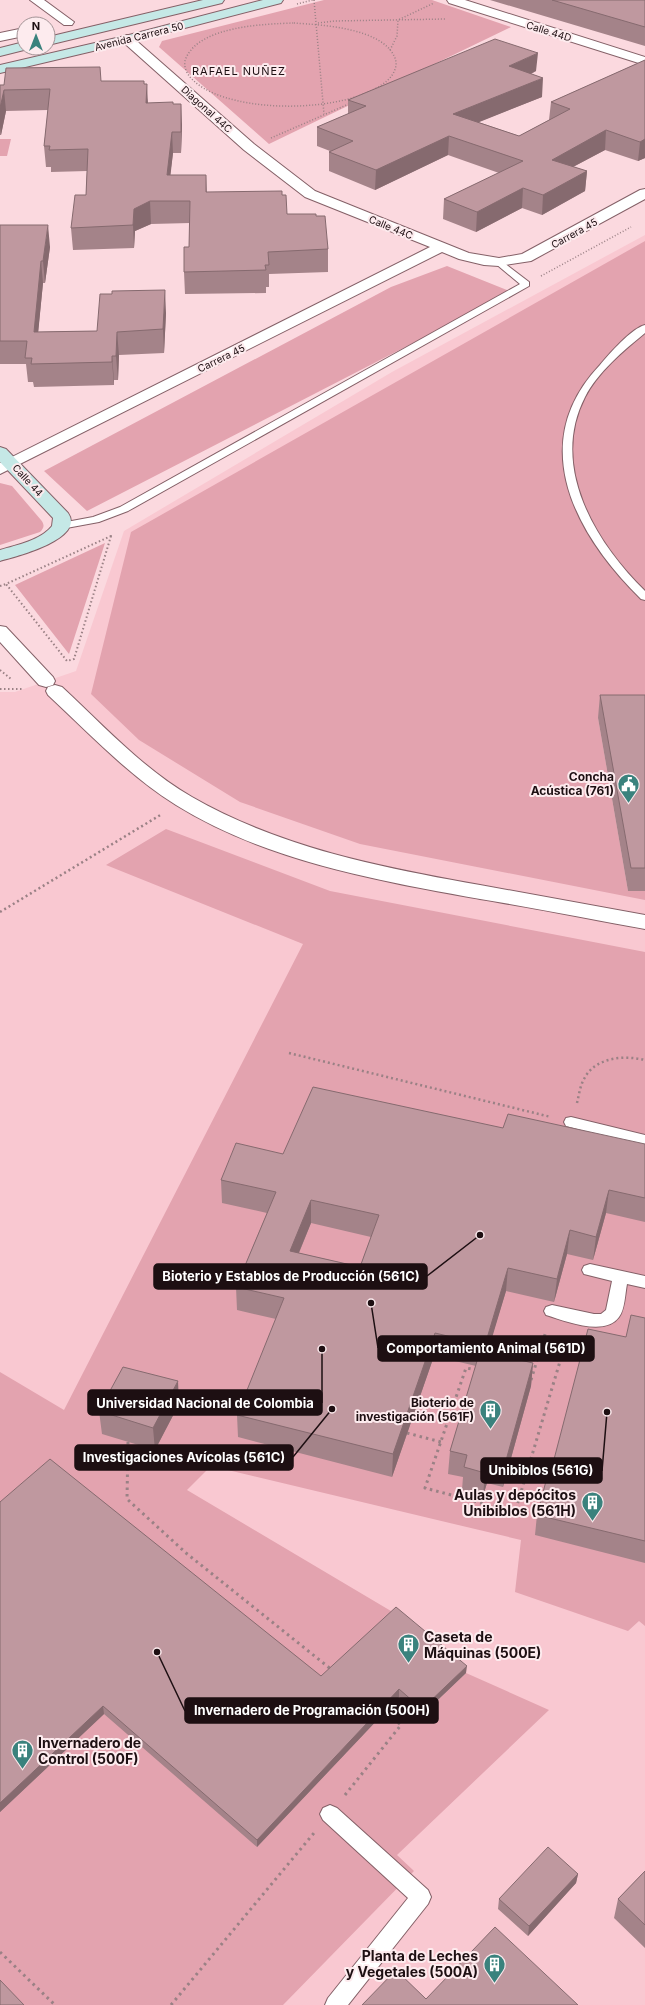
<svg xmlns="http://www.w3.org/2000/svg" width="645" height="2005" font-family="Inter,sans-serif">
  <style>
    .built { fill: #f9c8d1 }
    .green { fill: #e3a3af }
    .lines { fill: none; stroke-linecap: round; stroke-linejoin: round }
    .lane-casing { stroke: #846067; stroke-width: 2 }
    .street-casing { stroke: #846067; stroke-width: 2 }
    .secondary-casing { stroke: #846067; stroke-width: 2 }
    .path-far3 { stroke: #9a8185; stroke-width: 1.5; stroke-dasharray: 1 2; stroke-linecap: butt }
    .path-far2 { stroke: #9a8185; stroke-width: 2; stroke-dasharray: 1.5 2.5; stroke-linecap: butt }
    .path-far1 { stroke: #9a8185; stroke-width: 2.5; stroke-dasharray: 2 3; stroke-linecap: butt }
    .path { stroke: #9a8185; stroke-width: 3; stroke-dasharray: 2.5 4; stroke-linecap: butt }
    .lane { fill: #fff; fill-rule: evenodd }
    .street { fill: #fff; fill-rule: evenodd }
    .secondary { fill: #c5e8e6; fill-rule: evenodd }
    .wall { fill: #a48389; fill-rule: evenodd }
    .shaded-wall { fill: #866a6f }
    .building { fill: #bf989f; stroke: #866a6f; fill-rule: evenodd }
    .labels { text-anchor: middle; stroke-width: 4; stroke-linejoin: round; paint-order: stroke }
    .far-street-label { font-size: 10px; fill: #1d0f12; stroke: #fdebee }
    .far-neighbourhood-label { font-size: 11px; letter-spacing: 1px; fill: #1d0f12; stroke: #fdebee }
    .poi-label { font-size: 12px; font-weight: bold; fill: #1d0f12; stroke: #fdebee; text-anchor: end }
    .near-poi-label { font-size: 14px; font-weight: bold; fill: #1d0f12; stroke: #fdebee; text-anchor: end }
    .leader { fill: none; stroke: #1d0f12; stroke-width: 1.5 }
    .callout-dot { fill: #1d0f12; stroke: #fdebee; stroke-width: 1.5 }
    .callout { fill: #1d0f12; stroke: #1d0f12; stroke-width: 1.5 }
    .callout-label { font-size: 13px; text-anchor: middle; font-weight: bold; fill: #fff }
  </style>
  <rect width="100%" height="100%" fill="#fbd9df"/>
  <path class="built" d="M 645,235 L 645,2005 L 0,2005 L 0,692 L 15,692 L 76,671 L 124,531 L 392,372 Z"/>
  <path class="green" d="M 324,0 L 432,0 L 511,27 L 269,144 L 159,47 L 162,41 Z
    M 0,139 L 11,139 L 7,156 L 0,156 Z
    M 645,241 L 645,717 L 598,718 L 628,891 L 645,891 L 645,900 L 360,844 L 240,802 L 139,740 L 91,694 L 131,532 Z
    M 447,266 L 512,292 L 87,511 L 44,471 L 391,287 Z
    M 0,483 L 12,486 L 41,520 C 45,525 44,528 40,532 L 0,545 Z
    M 105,543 L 69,654 L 15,585 Z
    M 166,829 L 330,891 L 645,952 L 645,1626 L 639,1621 L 628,1631 L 515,1592 L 521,1540 L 211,1466 L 187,1490 L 396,1614 L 421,1716 L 466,1673 L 549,1710 L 397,1855 L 414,1871 L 283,2005 L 0,2005 L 0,1372 L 64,1410 L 303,944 L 106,865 Z"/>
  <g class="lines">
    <defs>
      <path id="lane" d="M 499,259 L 529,282 L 529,286 L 128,511 L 99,522 L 61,529 L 56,526 L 61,523 L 93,517 L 120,507 L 520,284 L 496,264 L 496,260 Z
        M 645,325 L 645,333 C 623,351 598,372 585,397 C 549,467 596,543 645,591 L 645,600 L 641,599 C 576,535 525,444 600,365 C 609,354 632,328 645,325 Z
        M 571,1117 L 645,1135 L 645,1147 L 566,1126 L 564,1122 L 566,1118 Z
        M 590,1264 L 645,1276 L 645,1288 L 627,1284 C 625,1294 625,1309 619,1317 C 605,1337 565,1321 546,1315 L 544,1311 L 546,1307 L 552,1305 L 594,1314 L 601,1314 L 606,1310 L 612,1281 L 584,1274 L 582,1270 L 584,1266 Z
        M 330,1805 L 337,1808 L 428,1890 L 431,1897 L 428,1904 L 348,2005 L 325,2005 L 328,1998 L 408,1898 L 323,1820 L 320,1814 L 323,1808 Z"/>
      <path id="street" d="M 30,0 L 44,0 L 74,22 L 72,25 L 64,25 Z
        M 447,0 L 465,0 L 645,57 L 645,65 L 449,3 Z
        M 24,28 L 24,36 L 0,41 L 0,33 Z
        M 127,35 L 131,36 L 254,144 L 315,191 L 469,253 L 499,258 L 522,254 L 640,190 L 645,189 L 645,199 L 531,261 L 499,266 L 484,265 L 459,259 L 442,252 L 0,474 L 0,463 L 430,247 L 305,197 L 244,150 L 123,42 L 121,39 L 123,36 Z
        M 0,626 L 6,627 L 53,677 L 55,681 L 53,685 L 46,687 L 39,685 L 0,642 Z
        M 55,685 L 62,687 C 103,725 143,769 192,797 C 281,848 380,867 480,885 C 535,895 590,905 645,915 L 645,929 C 590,919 535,908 480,899 C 376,880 266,861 176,805 C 128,775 89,733 48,695 L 46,691 L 48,687 Z"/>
      <path id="secondary" d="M 203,0 L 224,0 L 222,3 L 48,45 L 48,37 Z
        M 263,0 L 283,0 L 281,3 L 131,42 L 0,73 L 0,65 L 125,36 Z
        M 24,42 L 24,48 L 28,49 L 0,56 L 0,48 Z
        M 0,447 L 6,449 L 68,513 C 86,539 15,557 0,561 L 0,550 C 17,545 41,540 52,526 L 53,518 L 0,462 Z"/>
    </defs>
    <use href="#lane" class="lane-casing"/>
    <use href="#street" class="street-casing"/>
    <use href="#secondary" class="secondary-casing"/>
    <path class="path-far3" d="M 314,0 L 324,114
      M 297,4 L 313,0
      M 294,23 C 323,25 383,28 395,58 C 398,66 394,74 388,80 C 350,114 233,115 195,82 C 188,76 182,67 186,58 C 200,26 264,24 294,23 Z
      M 318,23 L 334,21 L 445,19
      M 390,50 L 397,36 L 398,20 L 434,3
      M 271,138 L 351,103
      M 541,276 L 631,227"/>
    <path class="path-far2" d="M 111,536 L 74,659 L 67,661 L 6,584 Z
      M 0,586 L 6,584
      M 0,670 L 11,679
      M 0,689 L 23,689"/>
    <path class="path-far1" d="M 0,912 L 162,814
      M 289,1053 L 551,1117
      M 577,1103 C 579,1095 580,1086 584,1079 C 595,1057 624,1055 645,1060"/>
    <path class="path" d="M 477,1370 L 466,1368 L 425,1488 L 515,1512 L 567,1338
      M 531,1380 L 546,1331
      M 407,1433 L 441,1442
      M 128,1442 L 127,1499 L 186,1553 L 332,1670
      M 529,1466 L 552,1471
      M 345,1795 L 401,1725 L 383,1711
      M 0,1952 L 55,2005
      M 171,2005 L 314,1833"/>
    <use href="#lane" class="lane"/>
    <use href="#street" class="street"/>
    <use href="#secondary" class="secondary"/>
  </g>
  <path class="wall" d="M 490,0 L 645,0 L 645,46 Z
    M 645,60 L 645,158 L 638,161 L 605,150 L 573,167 L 587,171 L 585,191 L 542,215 L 522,208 L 476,232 L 443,219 L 444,199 L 499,173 L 448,155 L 375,190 L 329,171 L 329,152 L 330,151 L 317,146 L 317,127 L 348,114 L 348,100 L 536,71 L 531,74 L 542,97 L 478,122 L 519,136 L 549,120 L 551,102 Z
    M 101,81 L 144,84 L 148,103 L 173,104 L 182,125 L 181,153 L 173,153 L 170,175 L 206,175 L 207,192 L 282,195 L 287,214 L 316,216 L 328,249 L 328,272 L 269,274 L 269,287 L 266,287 L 266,293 L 185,294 L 184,272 L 189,247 L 190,223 L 151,224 L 135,231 L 134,248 L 73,250 L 71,228 L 86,195 L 87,171 L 51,172 L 51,167 L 46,167 L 44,146 L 48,110 L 6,111 L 1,135 L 0,135 L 0,85 Z
    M 0,225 L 50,247 L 45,283 L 43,283 L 38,332 L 97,331 L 166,313 L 164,353 L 119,355 L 118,380 L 114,380 L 114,385 L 34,387 L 33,382 L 28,382 L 26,364 L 0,364 Z
    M 600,695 L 645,695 L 645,891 L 628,891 L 598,718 Z
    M 503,1128 L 645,1144 L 645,1222 L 606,1213 L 593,1260 L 567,1254 L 554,1302 L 506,1291 L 487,1352 L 533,1363 L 531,1386 L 503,1487 L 487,1483 L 483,1496 L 462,1490 L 463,1477 L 448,1474 L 450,1451 L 476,1366 L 434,1356 L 392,1477 L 238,1437 L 237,1415 L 276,1319 L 237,1310 L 236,1287 L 267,1213 L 222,1203 L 221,1180 L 283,1154 ZM 311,1223 L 371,1237 L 360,1267 L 299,1253 Z
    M 645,1318 L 645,1563 L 535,1535 L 537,1515 L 552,1467 Z
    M 179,1404 L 155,1450 L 102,1434 L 99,1411 Z
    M 0,1502 L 321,1676 L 466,1673 L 421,1716 L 399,1697 L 257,1847 L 104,1714 L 0,1812 Z
    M 645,1871 L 645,1948 L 614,1918 L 618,1899 Z
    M 578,1874 L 576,1883 L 528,1936 L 498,1909 L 499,1899 Z"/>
  <path class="shaded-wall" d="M 538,53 L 536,71 L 508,85 L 509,66 Z
    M 543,78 L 542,97 L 452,133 L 453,114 Z
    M 147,84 L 148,105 L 146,103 Z
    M 4,90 L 6,111 L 1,135 L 0,127 L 0,108 Z
    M 181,104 L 182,125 L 181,153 Z
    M 606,130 L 605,150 L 550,179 L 552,160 Z
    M 172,132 L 173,153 L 168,197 L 167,175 Z
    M 449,136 L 448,155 L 375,190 L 376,170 Z
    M 645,139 L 645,158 L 638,161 L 640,142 Z
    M 587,171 L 585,191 L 542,215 L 543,195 Z
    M 523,188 L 522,208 L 476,232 L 477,212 Z
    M 150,201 L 151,224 L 135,231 L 134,248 L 133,225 L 134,209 Z
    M 48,225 L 50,247 L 45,283 L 43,261 Z
    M 41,261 L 43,283 L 36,355 L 34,332 Z
    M 165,290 L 166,313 L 164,353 L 163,329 Z
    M 117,332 L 119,355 L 118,380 L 116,356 Z
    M 112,356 L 114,380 L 114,385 L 112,362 Z
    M 609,1190 L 606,1213 L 593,1260 L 596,1237 Z
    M 311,1200 L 311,1223 L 290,1274 L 290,1251 Z
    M 570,1230 L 567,1254 L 554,1302 L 557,1279 Z
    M 508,1268 L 506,1291 L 483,1368 L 485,1345 Z
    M 435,1333 L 434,1356 L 392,1477 L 393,1454 Z
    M 533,1363 L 531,1386 L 503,1487 L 505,1464 Z
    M 178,1381 L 179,1404 L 155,1450 L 153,1428 Z
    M 489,1460 L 487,1483 L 483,1496 L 485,1473 Z
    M 467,1666 L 466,1673 L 421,1716 L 422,1709 Z
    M 399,1689 L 399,1697 L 257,1847 L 257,1840 Z
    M 103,1706 L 104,1714 L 0,1812 L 0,1803 Z
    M 578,1874 L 576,1883 L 528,1936 L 529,1926 Z"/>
  <path class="building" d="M 552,0 L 645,0 L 645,27 Z
    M 495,39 L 538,53 L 509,66 L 543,78 L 453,114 L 519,136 L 570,109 L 551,102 L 645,60 L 645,139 L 640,142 L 606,130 L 552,160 L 587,171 L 543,195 L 523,188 L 477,212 L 444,199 L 523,161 L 449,136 L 376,170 L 329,152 L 353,141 L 317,127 L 366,106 L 348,100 Z
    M 100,67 L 101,81 L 144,81 L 144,84 L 147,84 L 146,103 L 173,102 L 173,104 L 181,104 L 181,132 L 172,132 L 167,175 L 206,175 L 206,192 L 282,191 L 282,195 L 286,195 L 287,214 L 316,214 L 316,216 L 325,216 L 328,249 L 268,252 L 269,265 L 265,265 L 266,270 L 184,272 L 184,247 L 189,247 L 190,201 L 150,201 L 134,209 L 133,225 L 71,228 L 75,195 L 86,195 L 88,149 L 49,150 L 50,146 L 44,146 L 50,89 L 4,90 L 0,108 L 0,85 L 4,85 L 6,68 Z
    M 0,225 L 48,225 L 43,261 L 41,261 L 34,332 L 97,331 L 100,294 L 112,294 L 112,291 L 165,290 L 163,329 L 117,332 L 116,356 L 112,356 L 112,362 L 31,364 L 32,358 L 25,358 L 27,341 L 0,341 Z
    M 600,695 L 645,695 L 645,868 L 631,868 Z
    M 313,1087 L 503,1128 L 508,1114 L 645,1144 L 645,1198 L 609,1190 L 596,1237 L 570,1230 L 557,1279 L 508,1268 L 485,1345 L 435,1333 L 393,1454 L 237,1415 L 284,1298 L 236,1287 L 276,1192 L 221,1180 L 236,1143 L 283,1154 ZM 311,1200 L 379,1215 L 360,1267 L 290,1251 Z
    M 631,1315 L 645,1318 L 645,1541 L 537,1515 L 550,1466 L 552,1467 L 588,1329 L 626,1337 Z
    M 480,1351 L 533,1363 L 505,1464 L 489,1460 L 485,1473 L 464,1467 L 467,1455 L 450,1451 Z
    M 123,1367 L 178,1381 L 153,1428 L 99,1411 Z
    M 50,1459 L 321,1676 L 396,1607 L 467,1666 L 422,1709 L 399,1689 L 257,1840 L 103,1706 L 0,1803 L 0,1502 Z
    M 548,1847 L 578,1874 L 529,1926 L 499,1899 Z
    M 645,1871 L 645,1925 L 618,1899 Z
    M 495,1927 L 578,2005 L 362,2005 L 396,1970 L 426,1999 Z
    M 0,1980 L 24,2005 L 0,2005 Z"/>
  <defs>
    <symbol id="civic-pin" viewBox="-11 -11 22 30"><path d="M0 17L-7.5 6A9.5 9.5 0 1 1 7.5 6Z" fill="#3a827d" stroke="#fdebee"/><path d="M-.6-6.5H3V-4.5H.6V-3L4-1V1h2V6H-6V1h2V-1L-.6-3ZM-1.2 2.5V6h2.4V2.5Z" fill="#fff"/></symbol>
    <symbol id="building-pin" viewBox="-11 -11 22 30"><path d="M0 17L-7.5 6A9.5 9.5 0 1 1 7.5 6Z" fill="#3a827d" stroke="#fdebee"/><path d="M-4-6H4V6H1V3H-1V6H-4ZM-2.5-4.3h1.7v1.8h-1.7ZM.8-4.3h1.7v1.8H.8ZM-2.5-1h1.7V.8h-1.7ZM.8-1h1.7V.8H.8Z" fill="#fff"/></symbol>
  </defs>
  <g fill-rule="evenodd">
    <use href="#civic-pin" x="616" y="772" width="25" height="34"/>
    <use href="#building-pin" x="478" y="1398" width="25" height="34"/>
    <use href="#building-pin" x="580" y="1490" width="25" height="34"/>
    <use href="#building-pin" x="396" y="1632" width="25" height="34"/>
    <use href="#building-pin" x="10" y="1738" width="25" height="34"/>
    <use href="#building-pin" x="482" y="1952" width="25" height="34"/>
  </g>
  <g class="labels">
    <g class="far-street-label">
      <text transform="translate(549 31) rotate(17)" y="4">Calle 44D</text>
      <text transform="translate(139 36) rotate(-14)" y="4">Avenida Carrera 50</text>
      <text transform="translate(207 109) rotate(42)" y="4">Diagonal 44C</text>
      <text transform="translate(391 227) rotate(22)" y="4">Calle 44C</text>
      <text transform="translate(574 233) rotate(-29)" y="4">Carrera 45</text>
      <text transform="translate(221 358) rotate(-26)" y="4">Carrera 45</text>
      <text transform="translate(28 480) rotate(47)" y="4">Calle 44</text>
    </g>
    <g class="far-neighbourhood-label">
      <text x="239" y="75">RAFAEL NUÑEZ</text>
    </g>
    <g class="poi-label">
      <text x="614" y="781">Concha<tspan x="614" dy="14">Acústica (761)</tspan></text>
      <text x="474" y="1407">Bioterio de<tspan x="474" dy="14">investigación (561F)</tspan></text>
    </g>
    <g class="near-poi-label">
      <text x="576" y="1500">Aulas y depócitos<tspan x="576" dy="16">Unibiblos (561H)</tspan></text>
      <text x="424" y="1642" text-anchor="start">Caseta de<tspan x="424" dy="16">Máquinas (500E)</tspan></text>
      <text x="38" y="1748" text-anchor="start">Invernadero de<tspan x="38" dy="16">Control (500F)</tspan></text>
      <text x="478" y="1961">Planta de Leches<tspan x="478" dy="16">y Vegetales (500A)</tspan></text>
    </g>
  </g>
  <path class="leader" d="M480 1235L427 1276M371 1303L378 1348M322 1349L322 1403M332 1409L293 1457M607 1412L602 1471M157 1652L185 1711"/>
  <g class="callout-dot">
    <circle cx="480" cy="1235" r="4"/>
    <circle cx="371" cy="1303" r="4"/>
    <circle cx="322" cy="1349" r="4"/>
    <circle cx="332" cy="1409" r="4"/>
    <circle cx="607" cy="1412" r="4"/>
    <circle cx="157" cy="1652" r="4"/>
  </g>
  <g class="callout">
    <rect x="154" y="1264" width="273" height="25" rx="4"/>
    <rect x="378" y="1336" width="216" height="25" rx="4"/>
    <rect x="88" y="1390" width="234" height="25" rx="4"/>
    <rect x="75" y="1445" width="218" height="25" rx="4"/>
    <rect x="481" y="1458" width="121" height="25" rx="4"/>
    <rect x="185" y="1698" width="253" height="25" rx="4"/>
  </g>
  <g class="callout-label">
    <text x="291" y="1281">Bioterio y Establos de Producción (561C)</text>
    <text x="486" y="1353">Comportamiento Animal (561D)</text>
    <text x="205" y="1408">Universidad Nacional de Colombia</text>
    <text x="184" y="1462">Investigaciones Avícolas (561C)</text>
    <text x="541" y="1475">Unibiblos (561G)</text>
    <text x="312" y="1715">Invernadero de Programación (500H)</text>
  </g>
  <g transform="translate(36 36)"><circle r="19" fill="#fdebee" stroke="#a39396"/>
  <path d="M0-3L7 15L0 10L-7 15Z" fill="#3a827d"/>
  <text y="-6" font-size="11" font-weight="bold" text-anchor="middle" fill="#1d0f12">N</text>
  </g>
</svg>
